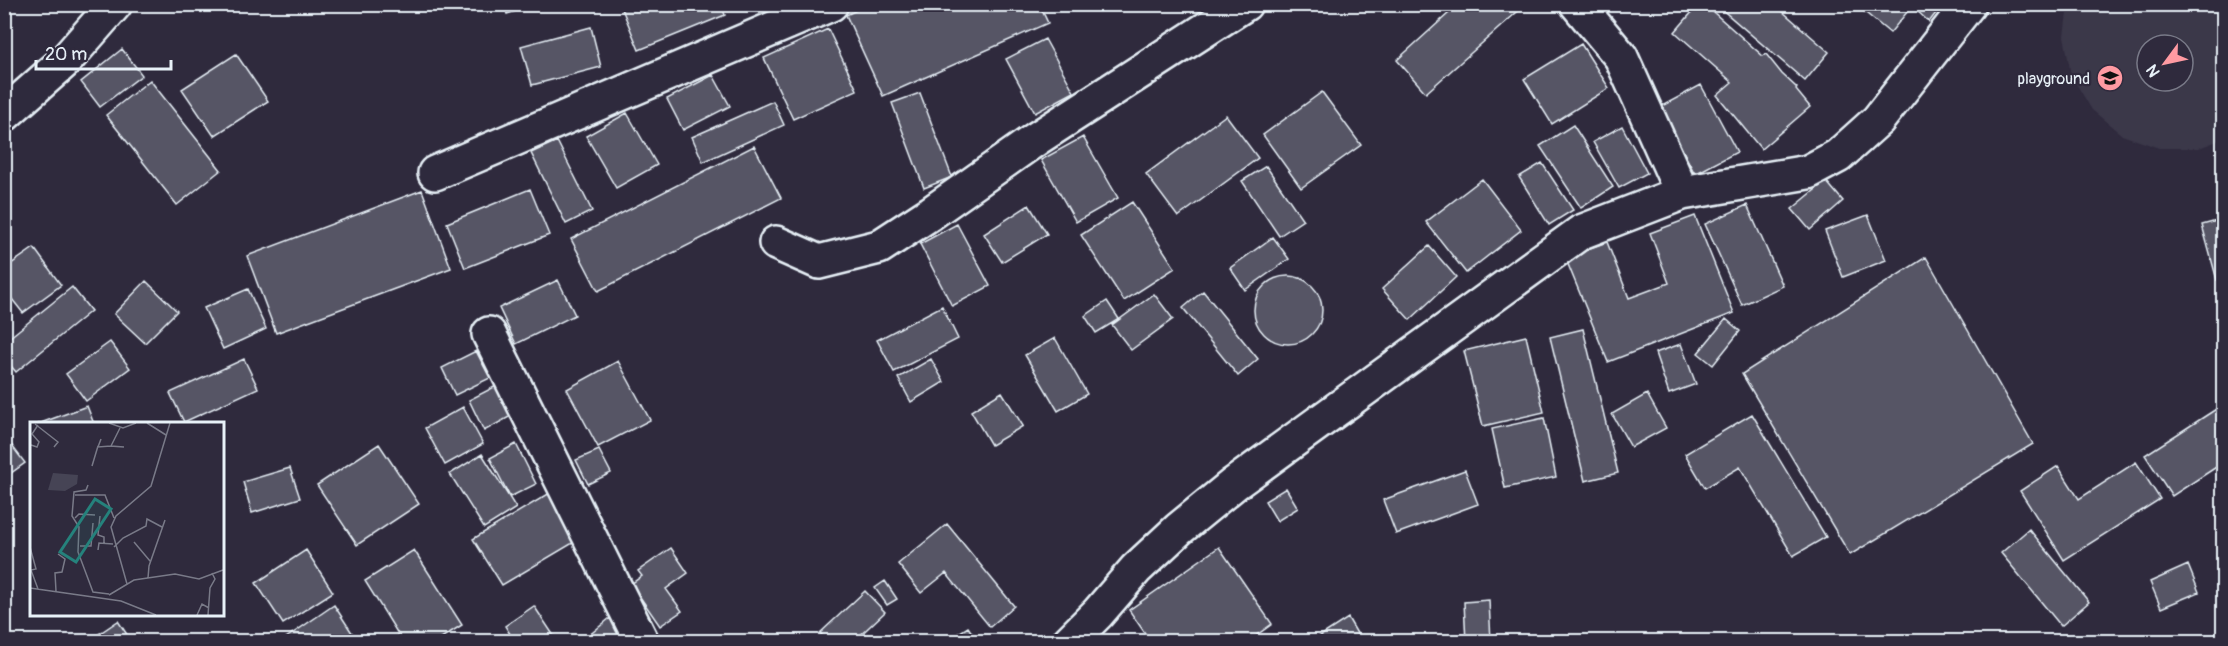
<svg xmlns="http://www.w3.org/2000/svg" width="2228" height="646" font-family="Pangolin,sans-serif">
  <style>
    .built { fill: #3b3749; fill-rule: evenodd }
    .building { fill: #575565; stroke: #e8f1f8; stroke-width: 1.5 }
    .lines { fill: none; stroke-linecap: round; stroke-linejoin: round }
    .minor-casing { stroke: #e8f1f8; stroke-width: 38 }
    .minor { stroke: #2f2a3d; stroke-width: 33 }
    .labels { text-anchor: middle; stroke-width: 4.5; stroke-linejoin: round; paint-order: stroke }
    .poi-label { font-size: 16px; fill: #e8f1f8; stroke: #2f2a3d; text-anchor: end }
    .inset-road { fill: none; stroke: #797a88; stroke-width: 1.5 }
    .view { fill: #25827c; fill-opacity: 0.15; stroke: #25827c; stroke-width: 3 }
    .inset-edge { fill: none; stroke: #e8f1f8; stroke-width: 3 }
  </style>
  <rect width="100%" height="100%" fill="#2f2a3d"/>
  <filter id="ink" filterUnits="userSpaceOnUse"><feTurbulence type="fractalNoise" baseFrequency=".0167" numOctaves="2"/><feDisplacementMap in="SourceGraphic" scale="12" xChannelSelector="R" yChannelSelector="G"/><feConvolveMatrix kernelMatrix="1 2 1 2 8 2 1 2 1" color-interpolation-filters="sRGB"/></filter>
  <g filter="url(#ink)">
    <path class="built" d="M 2068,5 L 2223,5 L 2223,139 L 2199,148 L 2159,148 L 2122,135 L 2092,110 L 2071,75 L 2064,36 ZM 2147,45 L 2183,45 L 2183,81 L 2147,81 Z"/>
    <path class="building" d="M 504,4 L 537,4 L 507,14 Z
      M 620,4 L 721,4 L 725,15 L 639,50 Z
      M 869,4 L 1039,4 L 1048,23 L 883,96 L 846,15 Z
      M 1459,4 L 1526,4 L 1426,93 L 1397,60 Z
      M 1699,4 L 1704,4 L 1763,56 L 1766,54 L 1782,74 L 1797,88 L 1796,90 L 1810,107 L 1761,149 L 1717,95 L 1732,82 L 1675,32 Z
      M 1721,4 L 1774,4 L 1829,52 L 1805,81 L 1719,7 Z
      M 1855,4 L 1943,4 L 1929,22 L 1912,6 L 1890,33 Z
      M 591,27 L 601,67 L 532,85 L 521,46 Z
      M 828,29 L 857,90 L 793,119 L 764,58 Z
      M 1045,39 L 1074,92 L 1035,113 L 1006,59 Z
      M 1581,44 L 1609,88 L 1552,124 L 1524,79 Z
      M 122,49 L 142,75 L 100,107 L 81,82 Z
      M 236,54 L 268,101 L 214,136 L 182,89 Z
      M 713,75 L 730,106 L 683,130 L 667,99 Z
      M 150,80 L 221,170 L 177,205 L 106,115 Z
      M 1701,85 L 1737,152 L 1695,174 L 1660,107 Z
      M 1322,92 L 1361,145 L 1301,188 L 1263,135 Z
      M 920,93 L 952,177 L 924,188 L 892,103 Z
      M 773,101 L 784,125 L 703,162 L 692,137 Z
      M 627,113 L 657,165 L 616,188 L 586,136 Z
      M 1226,115 L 1258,158 L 1178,217 L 1146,174 Z
      M 1573,125 L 1613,187 L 1581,208 L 1540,146 Z
      M 1622,126 L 1647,173 L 1619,188 L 1593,142 Z
      M 1083,137 L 1118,198 L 1076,222 L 1041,160 Z
      M 557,141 L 592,211 L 566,224 L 531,153 Z
      M 754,146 L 781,198 L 598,291 L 571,239 Z
      M 1542,163 L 1573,210 L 1549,225 L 1519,177 Z
      M 1266,166 L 1303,220 L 1279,236 L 1242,181 Z
      M 1482,179 L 1521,230 L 1466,273 L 1426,222 Z
      M 1826,181 L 1843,201 L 1810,230 L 1792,209 Z
      M 530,189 L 549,235 L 465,268 L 447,223 Z
      M 422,190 L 451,268 L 276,333 L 247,256 Z
      M 1132,202 L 1175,268 L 1124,301 L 1081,235 Z
      M 1029,205 L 1047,234 L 1002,262 L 984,234 Z
      M 1747,205 L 1783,286 L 1742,305 L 1705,224 Z
      M 1868,215 L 1886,260 L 1843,277 L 1825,231 Z
      M 1695,216 L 1734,313 L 1608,362 L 1565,257 L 1607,242 L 1629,298 L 1669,283 L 1650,233 Z
      M 2224,219 L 2224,278 L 2217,280 L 2202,225 Z
      M 957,224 L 990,286 L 952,306 L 920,244 Z
      M 1273,237 L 1289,259 L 1245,290 L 1230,268 Z
      M 1429,246 L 1456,277 L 1410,320 L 1382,289 Z
      M 34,248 L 61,285 L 23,313 L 4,289 L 4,269 Z
      M 1926,257 L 2033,444 L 1850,555 L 1742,374 Z
      M1254 310a34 34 0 1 1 68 0a34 34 0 1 1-68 0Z
      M 558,280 L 575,315 L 516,344 L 499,308 Z
      M 146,281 L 177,311 L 145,343 L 114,314 Z
      M 72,287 L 91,311 L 16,372 L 4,358 L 4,342 Z
      M 248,289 L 266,329 L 223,349 L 204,308 Z
      M 1203,291 L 1258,359 L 1238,376 L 1183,308 Z
      M 1154,294 L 1173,319 L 1131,350 L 1112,325 Z
      M 1107,301 L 1119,319 L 1096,333 L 1085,316 Z
      M 942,306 L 958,339 L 894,372 L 877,340 Z
      M 1726,319 L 1740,331 L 1713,365 L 1698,353 Z
      M 1583,329 L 1618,473 L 1585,481 L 1550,337 Z
      M 1526,336 L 1544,412 L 1483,426 L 1464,351 Z
      M 1055,338 L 1087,394 L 1058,411 L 1025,355 Z
      M 110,342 L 130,368 L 86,401 L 66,374 Z
      M 1681,344 L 1696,384 L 1669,394 L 1655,353 Z
      M 476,351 L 490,378 L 455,395 L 442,368 Z
      M 244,359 L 258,388 L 184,422 L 170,393 Z
      M 931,359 L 944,382 L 911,402 L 898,378 Z
      M 618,361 L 650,420 L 598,447 L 567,389 Z
      M 504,382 L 520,411 L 484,431 L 469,400 Z
      M 1002,392 L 1023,426 L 991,445 L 971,411 Z
      M 1647,394 L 1666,428 L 1631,447 L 1612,414 Z
      M 2224,404 L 2224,462 L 2172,496 L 2145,455 Z
      M 87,406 L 94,424 L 38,424 Z
      M 463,407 L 483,444 L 445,465 L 425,428 Z
      M 1752,414 L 1826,537 L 1793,556 L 1740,467 L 1705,488 L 1685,454 Z
      M 1544,418 L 1556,477 L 1505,488 L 1492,429 Z
      M 6,438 L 25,463 L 4,478 L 4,440 Z
      M 379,444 L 419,504 L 357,545 L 317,485 Z
      M 516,444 L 536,484 L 510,497 L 490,458 Z
      M 599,450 L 611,473 L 588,484 L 576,460 Z
      M 482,454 L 516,508 L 484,528 L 450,474 Z
      M 2136,462 L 2160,499 L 2064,560 L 2020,491 L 2058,466 L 2079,499 Z
      M 290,468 L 300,498 L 252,513 L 243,482 Z
      M 1465,470 L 1478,504 L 1396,534 L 1383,500 Z
      M 1286,488 L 1298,508 L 1277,521 L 1265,501 Z
      M 555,490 L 583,537 L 502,585 L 473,539 Z
      M 947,524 L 1014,606 L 990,627 L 946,573 L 921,593 L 898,564 Z
      M 2029,529 L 2089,602 L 2061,626 L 2001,553 Z
      M 1219,547 L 1272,624 L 1247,642 L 1151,642 L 1129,610 Z
      M 671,548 L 688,573 L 666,589 L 682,611 L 660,626 L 631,584 L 642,576 L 638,571 Z
      M 306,550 L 333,592 L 283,624 L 256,583 Z
      M 414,550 L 462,625 L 435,642 L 403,642 L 365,581 Z
      M 2188,565 L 2199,592 L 2161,608 L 2150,582 Z
      M 885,581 L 897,599 L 887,605 L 875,588 Z
      M 865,591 L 885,612 L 853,642 L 828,642 L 820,633 Z
      M 1489,600 L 1491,642 L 1466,642 L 1464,602 Z
      M 334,605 L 358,642 L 288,642 L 286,638 Z
      M 534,606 L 558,642 L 515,642 L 505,626 Z
      M 610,618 L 629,642 L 581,642 Z
      M 1348,618 L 1362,642 L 1311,642 Z
      M 118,621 L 132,642 L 87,642 Z
      M 968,627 L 978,642 L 946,641 Z"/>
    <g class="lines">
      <defs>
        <path id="minor" d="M 1577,4 L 1621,57 L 1682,193
          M 4,115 L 65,61 L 115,4
          M 435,173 L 831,4
          M 776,243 L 819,262 L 879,247 L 931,213 L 1036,139 L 1245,4
          M 489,334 L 642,642
          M 1069,642 L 1098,613 L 1136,569 L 1179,529 L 1234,484 L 1581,232 L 1682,193 L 1808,172 L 1838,156 L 1878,120 L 1969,4"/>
      </defs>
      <use href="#minor" class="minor-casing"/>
      <use href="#minor" class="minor"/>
    </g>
  </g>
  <defs>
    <symbol id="school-disc" viewBox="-11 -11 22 22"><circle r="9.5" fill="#ff9aa2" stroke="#2f2a3d"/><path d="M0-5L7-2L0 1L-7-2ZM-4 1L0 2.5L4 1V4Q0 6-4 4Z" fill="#111"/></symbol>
  </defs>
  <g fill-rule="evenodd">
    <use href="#school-disc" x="2095" y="63" width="30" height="30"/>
  </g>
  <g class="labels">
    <g class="poi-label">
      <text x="2090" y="84">playground</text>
    </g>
  </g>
  <g transform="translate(30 422)">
    <rect width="194" height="194" fill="#2f2a3d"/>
    <path d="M 23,51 L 48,53 L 47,62 L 35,69 L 18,68 Z" fill="#464455"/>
    <path class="inset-road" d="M 79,1 L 93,6 L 106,1M 117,1 L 136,13M 5,2 L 28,20 L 24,25M 90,6 L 81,24 L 94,25M 71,17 L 68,25 L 81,24M 1,23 L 7,25 L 9,20 L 2,12 L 8,3M 62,44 L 68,24M 58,63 L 56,68 L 44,70 L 42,94 L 49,105 L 48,130 L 63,170 L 79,172M 45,73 L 75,73 L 84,96M 70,94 L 68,113 L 74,115 L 74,121M 45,96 L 49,92 L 65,93M 104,120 L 120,139M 50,124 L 61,124 L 63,101M 0,125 L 6,147 L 1,148 L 8,167M 84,125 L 93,116 L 116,104 L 117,97 L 132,105M 68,128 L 69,121 L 83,122M 118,156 L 119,144 L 135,98M 97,162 L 81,105 L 86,94 L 121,64 L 140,1M 0,166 L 91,179 L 126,193M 26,169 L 25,151 L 32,150 L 35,137 L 28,132M 79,173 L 104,158 L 145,152 L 169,157 L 193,148M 167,193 L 172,182 L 179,186M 178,193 L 180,166 L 185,157 L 182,151"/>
    <path class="view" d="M 65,77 L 81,87 L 46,140 L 30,130 Z"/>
    <rect width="194" height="194" class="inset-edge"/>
  </g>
  <rect width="2228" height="646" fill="none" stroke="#2f2a3d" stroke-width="24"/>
  <rect x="12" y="12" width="2204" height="622" fill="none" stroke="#e8f1f8" stroke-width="2" filter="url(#ink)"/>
  <g transform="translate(2165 63) rotate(237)"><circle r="28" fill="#2f2a3d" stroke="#797a88" stroke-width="1.5"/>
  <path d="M0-4.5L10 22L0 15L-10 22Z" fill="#ff9aa2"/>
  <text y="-9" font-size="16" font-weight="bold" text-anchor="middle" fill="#e8f1f8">N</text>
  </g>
  <path d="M36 60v9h135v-9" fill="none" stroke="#e8f1f8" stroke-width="3"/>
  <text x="45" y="60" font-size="18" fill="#e8f1f8" stroke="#2f2a3d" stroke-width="4.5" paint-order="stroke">20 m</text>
</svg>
